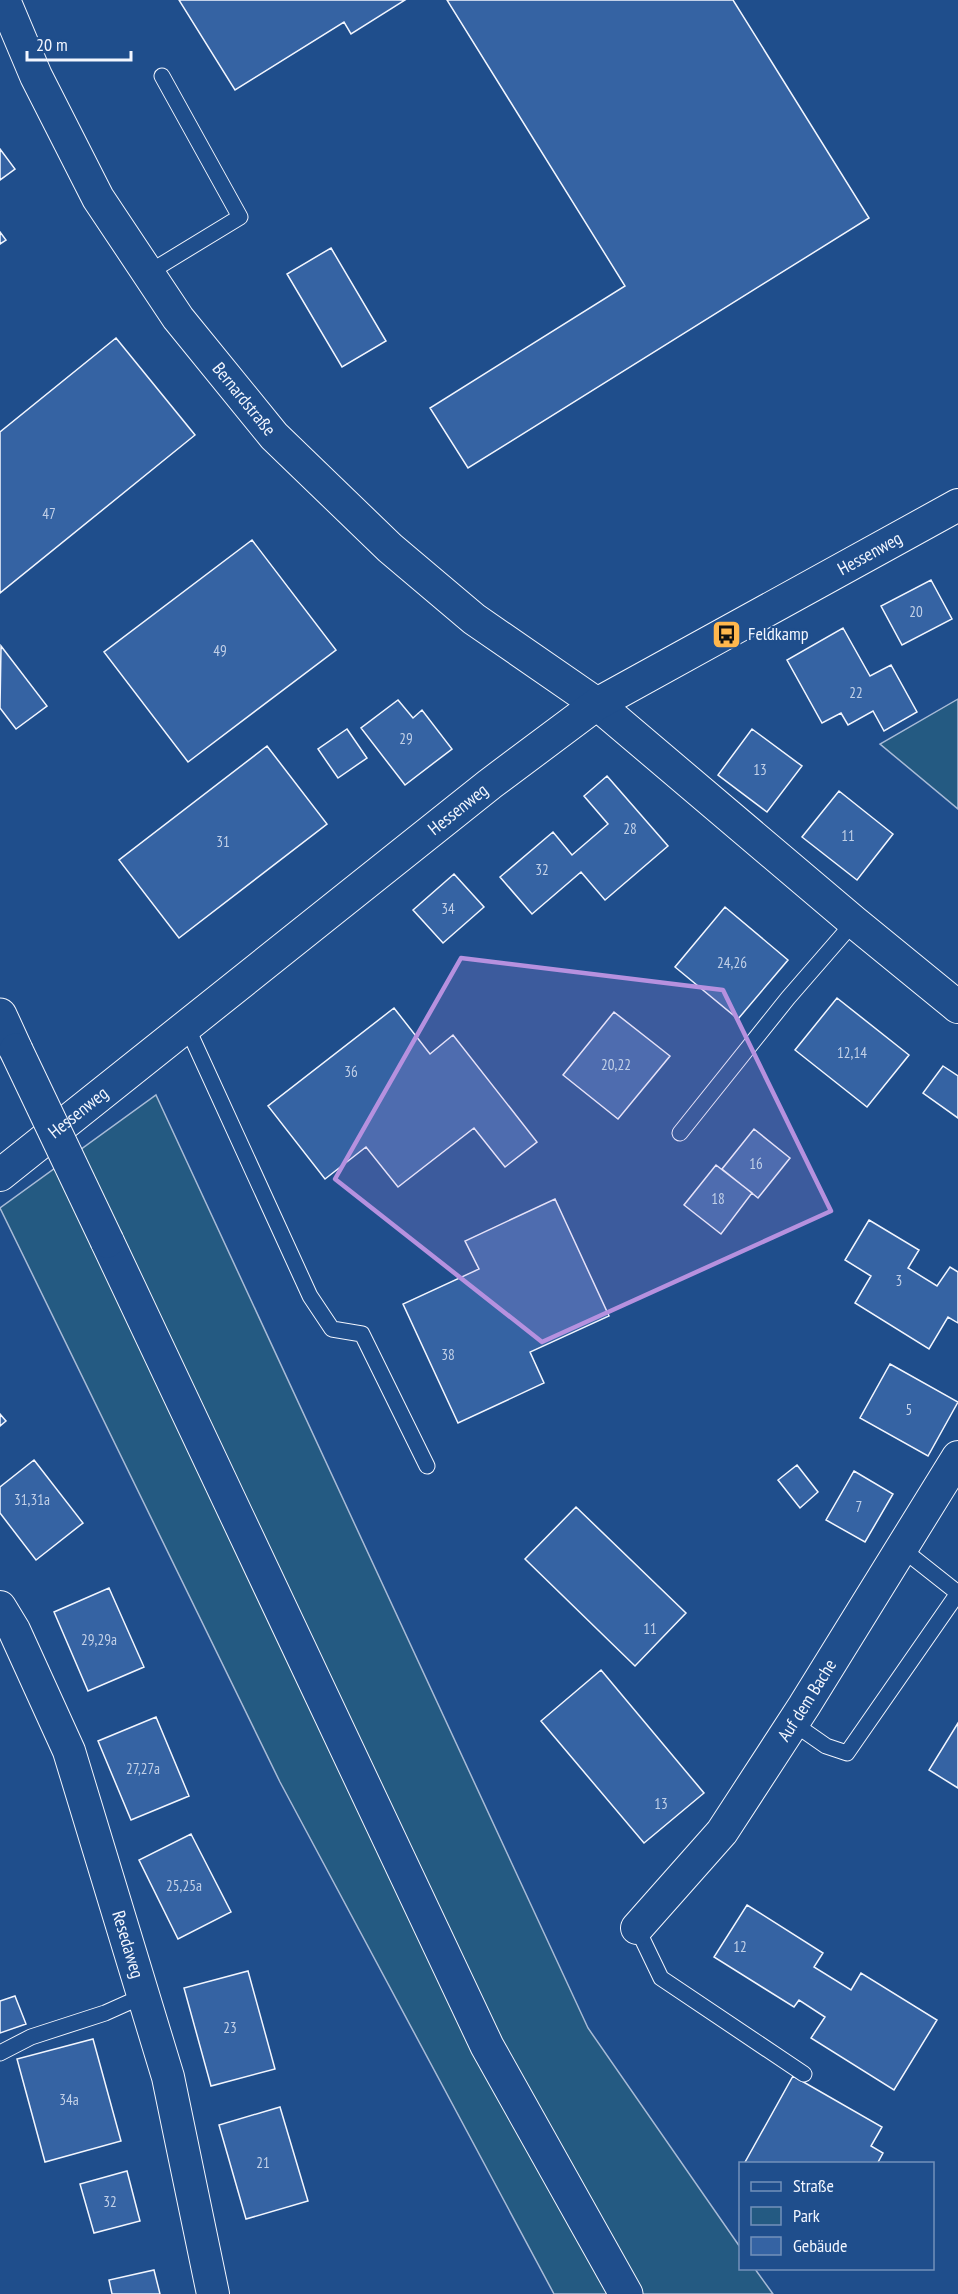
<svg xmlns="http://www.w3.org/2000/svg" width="958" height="2294" font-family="'PT Sans Narrow',sans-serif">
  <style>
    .green { fill: #245a82; stroke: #a8bbd7; stroke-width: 1.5 }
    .building { fill: #3563a3; stroke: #f2f6ff; stroke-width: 1.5 }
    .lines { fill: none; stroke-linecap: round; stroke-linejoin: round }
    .service-casing { stroke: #f2f6ff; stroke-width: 17 }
    .minor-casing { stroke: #f2f6ff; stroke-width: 34 }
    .primary-casing { stroke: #f2f6ff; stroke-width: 35 }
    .service { stroke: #1f4e8c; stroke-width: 15 }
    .minor { stroke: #1f4e8c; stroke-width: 32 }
    .primary { stroke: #1f4e8c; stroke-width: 33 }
    .primary-bridge-casing { stroke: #f2f6ff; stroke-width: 35; stroke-linecap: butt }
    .primary-bridge { stroke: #1f4e8c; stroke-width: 33 }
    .marked { fill: #b691df; fill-opacity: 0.2; stroke: #b691df; stroke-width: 4.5; stroke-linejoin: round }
    .labels { text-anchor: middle; stroke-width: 4.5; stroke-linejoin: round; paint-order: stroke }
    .number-label { font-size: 15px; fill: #c3d1e8 }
    .street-label { font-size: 18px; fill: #f2f6ff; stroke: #1f4e8c }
    .poi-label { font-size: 18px; fill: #f2f6ff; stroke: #1f4e8c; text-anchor: start }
  </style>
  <rect width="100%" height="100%" fill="#1f4e8c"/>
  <path class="green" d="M 958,699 L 958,809 L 880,744 Z
    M 156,1095 L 588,2028 L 740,2247 L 740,2268 L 755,2269 L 773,2294 L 554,2294 L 280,1782 L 0,1208 Z"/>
  <path class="building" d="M 179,0 L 405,0 L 351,34 L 344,22 L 235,90 Z
    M 447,0 L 733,0 L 869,218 L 468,468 L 430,408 L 625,286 Z
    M 0,149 L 15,169 L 0,180 Z
    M 0,232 L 6,240 L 0,244 Z
    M 331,248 L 386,341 L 342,367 L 287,274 Z
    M 116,338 L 195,435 L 0,593 L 0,432 Z
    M 252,540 L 336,650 L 188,762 L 104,652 Z
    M 931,580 L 952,619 L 902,645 L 881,606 Z
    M 843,628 L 870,676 L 891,665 L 917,712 L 884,731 L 873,711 L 848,725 L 841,713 L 822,723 L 787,660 Z
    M 1,646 L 47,706 L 16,729 L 0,708 Z
    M 398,700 L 413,718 L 422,710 L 452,749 L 405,785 L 361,728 Z
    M 347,729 L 367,758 L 338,778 L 318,749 Z
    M 752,729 L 802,766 L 767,812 L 718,775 Z
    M 267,746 L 327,824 L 179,938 L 119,860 Z
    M 607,776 L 668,846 L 605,900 L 581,872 L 532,914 L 500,877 L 553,832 L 572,855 L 608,824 L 584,796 Z
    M 839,791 L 893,834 L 857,880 L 802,837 Z
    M 454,874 L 484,907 L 443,943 L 413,910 Z
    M 725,907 L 788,960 L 738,1019 L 675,967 Z
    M 837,998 L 909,1055 L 867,1107 L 795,1050 Z
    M 394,1008 L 430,1054 L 453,1035 L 537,1142 L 505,1167 L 474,1128 L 398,1187 L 366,1147 L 325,1179 L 268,1106 Z
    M 614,1012 L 670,1056 L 618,1119 L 563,1075 Z
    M 943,1066 L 958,1076 L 958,1118 L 923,1093 Z
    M 754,1129 L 790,1158 L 758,1198 L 722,1169 Z
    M 716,1165 L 752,1193 L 721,1234 L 684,1205 Z
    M 555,1199 L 609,1316 L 530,1352 L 544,1383 L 458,1423 L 403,1304 L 479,1269 L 465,1241 Z
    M 869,1220 L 919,1250 L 908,1268 L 937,1286 L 950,1267 L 958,1272 L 958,1323 L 948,1317 L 929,1349 L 855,1303 L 871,1276 L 845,1260 Z
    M 890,1364 L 958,1402 L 928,1456 L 860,1418 Z
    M 0,1414 L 6,1421 L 0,1426 Z
    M 34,1460 L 83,1523 L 36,1560 L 0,1513 L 0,1487 Z
    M 797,1465 L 818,1492 L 800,1508 L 778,1480 Z
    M 854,1471 L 893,1494 L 865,1542 L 826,1520 Z
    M 576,1507 L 686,1613 L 635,1666 L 525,1559 Z
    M 109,1588 L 144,1667 L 88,1691 L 54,1612 Z
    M 601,1670 L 704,1793 L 644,1843 L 541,1721 Z
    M 156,1717 L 189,1796 L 131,1820 L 98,1741 Z
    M 958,1723 L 958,1788 L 929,1770 Z
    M 191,1834 L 231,1912 L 178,1939 L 139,1860 Z
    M 747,1905 L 823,1953 L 814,1967 L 851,1990 L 861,1973 L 937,2020 L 894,2090 L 811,2038 L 825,2017 L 799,2000 L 794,2007 L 714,1957 Z
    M 248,1971 L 275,2069 L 211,2086 L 184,1988 Z
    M 15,1996 L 26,2024 L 0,2033 L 0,2001 Z
    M 93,2039 L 121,2141 L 45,2162 L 17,2059 Z
    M 793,2076 L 882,2127 L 871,2146 L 883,2153 L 877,2164 L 744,2164 Z
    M 280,2107 L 308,2201 L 246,2219 L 219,2125 Z
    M 127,2171 L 140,2221 L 94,2233 L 80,2184 Z
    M 154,2270 L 160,2294 L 112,2294 L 109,2280 Z"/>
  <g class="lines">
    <defs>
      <path id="service" d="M 148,273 L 240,217 L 162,76
        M 187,1027 L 310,1296 L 332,1329 L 362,1334 L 427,1466
        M 680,1133 L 788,998 L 854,922
        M 793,1723 L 826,1746 L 847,1753 L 958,1593 L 901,1548
        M 637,1928 L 661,1978 L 804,2074
        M 0,2053 L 31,2037 L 105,2013 L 143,1996"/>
      <g id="minor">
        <path id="s1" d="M 4,0 L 36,76 L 98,198 L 178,318 L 274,436 L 390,548 L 474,619 L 597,704 L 854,922 L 958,1007"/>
        <path id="s2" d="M 0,1175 L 490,784 L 597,704 L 958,505"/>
        <path id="s3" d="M 0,1607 L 14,1630 L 69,1751 L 168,2077 L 213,2294"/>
        <path id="s4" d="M 637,1928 L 722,1832 L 804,1706 L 958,1457"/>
      </g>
      <path id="primary" d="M 0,1015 L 16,1050
        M 107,1241 L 487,2046 L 626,2294"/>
    </defs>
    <use href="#service" class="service-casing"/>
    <use href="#minor" class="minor-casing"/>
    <use href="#primary" class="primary-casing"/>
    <use href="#service" class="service"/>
    <use href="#minor" class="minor"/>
    <use href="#primary" class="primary"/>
    <defs>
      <path id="primary-bridge" d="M 16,1050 L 107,1241"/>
    </defs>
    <use href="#primary-bridge" class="primary-bridge-casing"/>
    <use href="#primary-bridge" class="primary-bridge"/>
  </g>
  <path class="marked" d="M 461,958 L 723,990 L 831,1211 L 542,1342 L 335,1179 Z"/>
  <defs>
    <symbol id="bus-square" viewBox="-11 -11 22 22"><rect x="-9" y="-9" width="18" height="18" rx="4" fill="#ffb74d" stroke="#1f4e8c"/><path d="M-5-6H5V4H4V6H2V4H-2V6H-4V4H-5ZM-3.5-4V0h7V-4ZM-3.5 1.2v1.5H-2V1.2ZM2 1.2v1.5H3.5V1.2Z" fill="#111"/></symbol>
  </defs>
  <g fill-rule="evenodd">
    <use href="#bus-square" x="710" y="618" width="33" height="33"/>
  </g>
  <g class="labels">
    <g class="number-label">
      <text x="49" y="519">47</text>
      <text x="916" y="617">20</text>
      <text x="220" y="656">49</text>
      <text x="856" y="698">22</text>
      <text x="406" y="744">29</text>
      <text x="760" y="775">13</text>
      <text x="630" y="834">28</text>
      <text x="848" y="841">11</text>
      <text x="223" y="847">31</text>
      <text x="542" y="875">32</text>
      <text x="448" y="914">34</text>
      <text x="732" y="968">24,26</text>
      <text x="852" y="1058">12,14</text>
      <text x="616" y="1070">20,22</text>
      <text x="351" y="1077">36</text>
      <text x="756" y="1169">16</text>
      <text x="718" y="1204">18</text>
      <text x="899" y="1286">3</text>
      <text x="448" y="1360">38</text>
      <text x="909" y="1415">5</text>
      <text x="32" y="1505">31,31a</text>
      <text x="859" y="1512">7</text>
      <text x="650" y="1634">11</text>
      <text x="99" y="1645">29,29a</text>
      <text x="143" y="1774">27,27a</text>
      <text x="661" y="1809">13</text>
      <text x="184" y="1891">25,25a</text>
      <text x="740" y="1952">12</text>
      <text x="230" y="2033">23</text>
      <text x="69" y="2105">34a</text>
      <text x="263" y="2168">21</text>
      <text x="110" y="2207">32</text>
    </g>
    <g class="street-label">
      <text dy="6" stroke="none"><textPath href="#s1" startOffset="468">Bernardstraße</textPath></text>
      <text dy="6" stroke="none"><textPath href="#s2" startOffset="1072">Hessenweg</textPath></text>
      <text dy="6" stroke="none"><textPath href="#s2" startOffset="586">Hessenweg</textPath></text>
      <text dy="6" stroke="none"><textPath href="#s2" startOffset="100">Hessenweg</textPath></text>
      <text dy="6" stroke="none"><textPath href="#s4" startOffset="285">Auf dem Bache</textPath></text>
      <text dy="6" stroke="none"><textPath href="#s3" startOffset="362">Resedaweg</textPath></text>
    </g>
    <g class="poi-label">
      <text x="748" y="640">Feldkamp</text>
    </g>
  </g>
  <rect x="739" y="2162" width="195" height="108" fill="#1f4e8c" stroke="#7391ba" stroke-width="1.5"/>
  <rect x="751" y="2182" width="30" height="9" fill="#1f4e8c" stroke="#7391ba" stroke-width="1.5"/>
  <text x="793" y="2192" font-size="18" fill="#f2f6ff">Straße</text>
  <rect x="751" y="2207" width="30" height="18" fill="#245a82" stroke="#7391ba" stroke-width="1.5"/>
  <text x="793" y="2222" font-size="18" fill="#f2f6ff">Park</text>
  <rect x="751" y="2237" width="30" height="18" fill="#3563a3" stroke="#7391ba" stroke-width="1.5"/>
  <text x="793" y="2252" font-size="18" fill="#f2f6ff">Gebäude</text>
  <path d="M27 51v9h104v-9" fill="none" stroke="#f2f6ff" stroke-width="3"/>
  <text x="36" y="51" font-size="18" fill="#f2f6ff" stroke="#1f4e8c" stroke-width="4.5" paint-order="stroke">20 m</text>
</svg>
